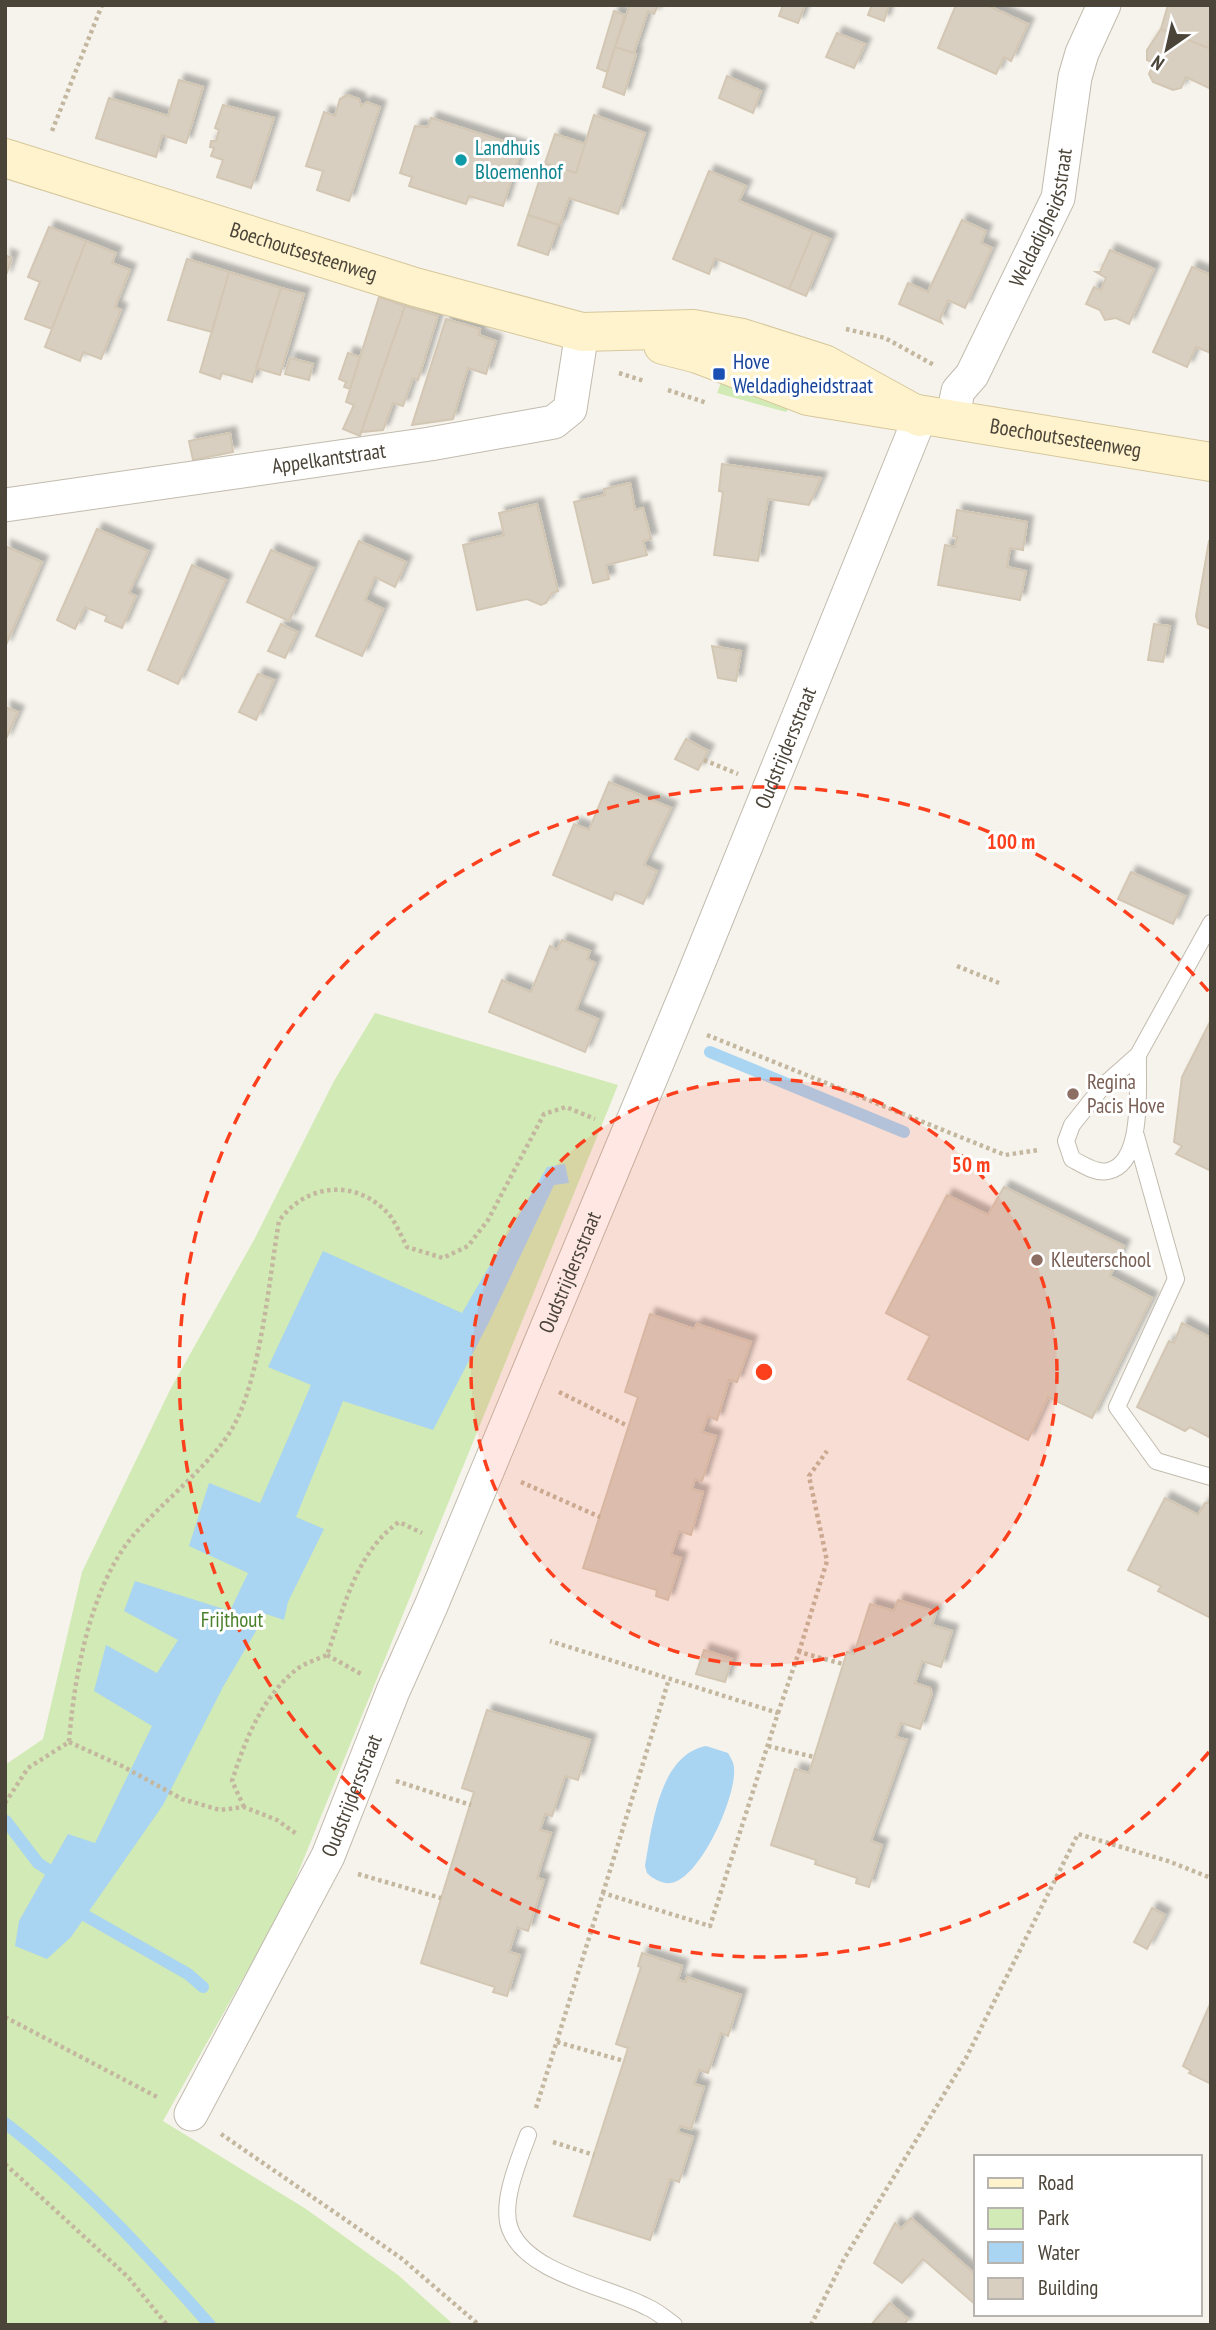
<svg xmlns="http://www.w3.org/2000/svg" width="1216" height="2330" font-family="'PT Sans Narrow',sans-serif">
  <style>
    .green { fill: #d2eab5 }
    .water { fill: #a9d4f2 }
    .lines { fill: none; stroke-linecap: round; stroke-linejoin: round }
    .stream { stroke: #a9d4f2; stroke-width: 12 }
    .building { fill: #d8cfc1; stroke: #d3c7b4; stroke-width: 2; filter: url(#shadow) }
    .lane-casing { stroke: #c2bbae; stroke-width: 18 }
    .street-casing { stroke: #c2bbae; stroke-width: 35 }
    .secondary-casing { stroke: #d6c79b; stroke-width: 40 }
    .path { stroke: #c4b79f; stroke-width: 4.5; stroke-dasharray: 3.5 3.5; stroke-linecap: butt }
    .lane { stroke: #fff; stroke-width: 16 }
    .street { stroke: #fff; stroke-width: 33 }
    .secondary { stroke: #fff3cd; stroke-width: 38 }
    .ring { fill: none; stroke: #fc3f1d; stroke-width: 3.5; stroke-dasharray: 12 9 }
    .culture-dot { fill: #0f9aa8; stroke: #fff; stroke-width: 2.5 }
    .transit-dot { fill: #1a4fb4; stroke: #fff; stroke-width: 2.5 }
    .education-dot { fill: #8d6e63; stroke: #fff; stroke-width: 2.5 }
    .labels { text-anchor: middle; stroke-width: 6; stroke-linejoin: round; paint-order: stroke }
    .culture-label { font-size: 21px; fill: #0d838f; stroke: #fff; text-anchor: start }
    .street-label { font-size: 21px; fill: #4b4439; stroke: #fff }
    .transit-label { font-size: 21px; fill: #164399; stroke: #fff; text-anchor: start }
    .education-label { font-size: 21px; fill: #785e54; stroke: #fff; text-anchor: start }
    .park-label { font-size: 21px; fill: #4a7f2a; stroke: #fff }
    .centre { fill: #fc3f1d; stroke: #fff; stroke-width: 3.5 }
    .ring-label { font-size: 21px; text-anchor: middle; font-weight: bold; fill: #fc3f1d; stroke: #fff; stroke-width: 6; stroke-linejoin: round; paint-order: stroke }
  </style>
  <defs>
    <filter id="shadow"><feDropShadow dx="6" dy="-6" stdDeviation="2" flood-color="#0004"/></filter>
  </defs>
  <rect width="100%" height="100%" fill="#f6f3ec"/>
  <path class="green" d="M 724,374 L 792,402 L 786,412 L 717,393 Z
    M 375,1013 L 618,1085 L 287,1900 L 163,2121 L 306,2209 L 398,2275 L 454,2325 L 5,2325 L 5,1765 L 43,1739 L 82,1572 L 170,1390 L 255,1238 L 334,1081 Z"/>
  <path class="water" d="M 565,1164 L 569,1183 L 554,1185 L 488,1324 L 433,1430 L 343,1401 L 296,1517 L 324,1529 L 288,1602 L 284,1620 L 266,1614 L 223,1687 L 163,1805 L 71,1937 L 47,1959 L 15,1946 L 19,1921 L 68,1834 L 95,1843 L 152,1726 L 94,1691 L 106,1645 L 157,1673 L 178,1640 L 124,1611 L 135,1581 L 230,1611 L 248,1573 L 189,1546 L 209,1483 L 260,1503 L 311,1385 L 268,1367 L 323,1251 L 462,1313 L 547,1167 Z
    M 706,1746 L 728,1753 C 730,1757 734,1762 734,1768 C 737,1795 701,1878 671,1883 C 662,1884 653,1879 647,1873 L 645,1866 C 652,1827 659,1755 706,1746 Z"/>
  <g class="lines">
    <path class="stream" d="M 710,1052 L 904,1132
      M 6,1821 L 38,1863 L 61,1878
      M 72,1908 L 188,1974 L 203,1987
      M 5,2123 C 82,2182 146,2253 210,2325"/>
  </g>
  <path class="building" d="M 630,5 L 658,5 L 654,14 L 648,11 L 634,53 L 615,47 Z
    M 783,5 L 805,5 L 798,23 L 779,16 Z
    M 872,5 L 889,5 L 884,21 L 868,15 Z
    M 956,5 L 987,5 L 1028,24 L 1011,61 L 1004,57 L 996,74 L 938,48 Z
    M 1168,5 L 1211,6 L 1211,49 L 1161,29 Z
    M 614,11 L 625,15 L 607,72 L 597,68 Z
    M 1161,29 L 1211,49 L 1211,89 L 1186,77 L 1181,88 L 1173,90 L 1153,82 L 1149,74 L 1154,63 L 1147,60 L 1147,50 Z
    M 837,33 L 865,44 L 854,68 L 826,57 Z
    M 615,47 L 636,54 L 624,95 L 603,87 Z
    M 727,76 L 761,91 L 753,113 L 719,98 Z
    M 179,80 L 203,87 L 186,143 L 162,135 L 156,157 L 96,138 L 109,98 L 168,116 Z
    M 347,95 L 359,99 L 361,106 L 367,102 L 380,107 L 349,201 L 317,190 L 323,171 L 306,166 L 324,112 L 335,116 L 340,99 Z
    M 223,105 L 274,118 L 251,188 L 217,177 L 223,160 L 211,156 L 214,148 L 210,147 L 211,141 L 216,141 L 219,130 L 215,128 Z
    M 594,115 L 645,133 L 618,214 L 569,198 L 560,225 L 528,215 L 545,163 L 576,173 Z
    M 431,118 L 522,147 L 503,206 L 469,196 L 466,204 L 409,186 L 412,177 L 400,173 L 415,126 L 428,127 Z
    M 555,134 L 585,144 L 576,173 L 545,163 Z
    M 709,171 L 746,186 L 739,201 L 813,232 L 789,289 L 715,258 L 709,274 L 673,259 Z
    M 528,215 L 558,225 L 548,255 L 518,245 Z
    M 962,220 L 986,231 L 981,243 L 992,248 L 965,308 L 948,300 L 940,319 L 942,323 L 899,304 L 908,283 L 928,292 Z
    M 49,227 L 86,241 L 52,329 L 25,319 L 40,282 L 28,277 Z
    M 813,232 L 830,239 L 806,296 L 789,289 Z
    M 86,241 L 116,253 L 112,263 L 130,270 L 115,307 L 121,310 L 101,359 L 83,352 L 80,361 L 45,347 Z
    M 1110,250 L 1154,269 L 1129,324 L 1116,318 L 1105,320 L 1100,310 L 1086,304 L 1094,287 L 1101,290 L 1106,278 L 1096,272 L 1100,272 Z
    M 5,255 L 12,258 L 5,278 Z
    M 187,259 L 229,272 L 212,332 L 168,320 Z
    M 1192,267 L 1211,275 L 1211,353 L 1196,347 L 1187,367 L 1153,352 Z
    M 229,272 L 281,288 L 252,382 L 222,373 L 220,379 L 200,372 Z
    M 281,288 L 304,294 L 280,375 L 256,368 Z
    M 379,297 L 405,306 L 360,436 L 343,429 L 354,405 L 346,402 Z
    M 405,306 L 438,316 L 418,380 L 413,378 L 403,406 L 393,403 L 383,430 L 361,432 Z
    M 446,319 L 480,329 L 479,335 L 496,341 L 486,374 L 468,368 L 453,419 L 412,425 Z
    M 348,353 L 360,357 L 350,389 L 344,387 L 346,382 L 339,379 Z
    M 290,358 L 313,364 L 309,380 L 285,374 Z
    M 230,433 L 233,452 L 193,460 L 189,441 Z
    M 722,464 L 821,478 L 809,505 L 768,499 L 758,561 L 714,555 L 723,492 L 719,491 Z
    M 630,483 L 635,510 L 643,508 L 651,539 L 643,541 L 647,555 L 606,565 L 609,579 L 593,583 L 574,502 L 605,495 L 604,489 Z
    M 537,504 L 558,591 L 552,593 L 546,603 L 541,605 L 527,599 L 477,610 L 463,545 L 504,535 L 499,513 Z
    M 957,510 L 1027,522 L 1023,550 L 1010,548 L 1007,567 L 1026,571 L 1020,600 L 938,585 L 945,545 L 955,547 L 957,537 L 953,536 Z
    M 97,529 L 148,551 L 129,593 L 136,596 L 122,628 L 105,621 L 107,616 L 85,607 L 75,629 L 57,620 Z
    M 359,541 L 406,562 L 395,587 L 375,577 L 365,600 L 383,609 L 362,656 L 316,636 Z
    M 1209,541 L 1211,541 L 1211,629 L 1198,624 L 1196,616 Z
    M 5,546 L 42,562 L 5,647 Z
    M 271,550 L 313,568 L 289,621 L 247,602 Z
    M 192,565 L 226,580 L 178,684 L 148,670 Z
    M 281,624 L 297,632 L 285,658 L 268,651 Z
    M 1154,624 L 1170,626 L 1163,662 L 1148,660 Z
    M 712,646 L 741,651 L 736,681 L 718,678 Z
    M 258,674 L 274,680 L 256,720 L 239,712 Z
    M 5,707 L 18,712 L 5,741 Z
    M 686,739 L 708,751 L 698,770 L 675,759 Z
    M 609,782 L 671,808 L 644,865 L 657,871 L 643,904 L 615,892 L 612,900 L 553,875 L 574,824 L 589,830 Z
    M 1131,872 L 1185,896 L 1173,924 L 1118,899 Z
    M 562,940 L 590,951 L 587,959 L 595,963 L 576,1010 L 598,1019 L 585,1052 L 489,1012 L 502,980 L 531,992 L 550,946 L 557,950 Z
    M 1211,1020 L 1211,1171 L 1176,1154 L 1182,1146 L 1174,1142 L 1182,1077 Z
    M 1004,1187 L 1124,1246 L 1110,1276 L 1152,1298 L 1092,1418 L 1048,1397 L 1028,1440 L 908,1379 L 930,1336 L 886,1313 L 947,1195 L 988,1215 Z
    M 650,1314 L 694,1329 L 697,1324 L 751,1342 L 737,1382 L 729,1380 L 717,1420 L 708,1416 L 702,1432 L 716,1436 L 702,1481 L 695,1479 L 692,1489 L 703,1492 L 691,1535 L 679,1531 L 671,1555 L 681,1558 L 668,1600 L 656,1596 L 657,1590 L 583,1568 L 638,1397 L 625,1392 Z
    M 1182,1323 L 1211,1338 L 1211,1438 L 1190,1427 L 1185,1431 L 1137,1407 L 1169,1341 L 1174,1343 Z
    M 1165,1498 L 1198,1515 L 1205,1503 L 1211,1503 L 1211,1618 L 1158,1591 L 1161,1586 L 1128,1570 Z
    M 898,1600 L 936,1612 L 932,1625 L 952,1631 L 941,1667 L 922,1661 L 915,1683 L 930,1688 L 932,1693 L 920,1729 L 901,1723 L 896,1737 L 907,1740 L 871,1841 L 882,1845 L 869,1887 L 856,1883 L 857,1878 L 815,1864 L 816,1860 L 771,1845 L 795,1769 L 809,1773 L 847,1652 L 854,1654 L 870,1604 L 894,1611 Z
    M 704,1650 L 732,1659 L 725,1682 L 696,1674 Z
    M 487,1710 L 590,1740 L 578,1780 L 565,1776 L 552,1816 L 545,1814 L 540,1830 L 551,1833 L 537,1878 L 544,1880 L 528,1931 L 517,1927 L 509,1952 L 520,1955 L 507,1996 L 493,1992 L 495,1987 L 421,1963 L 474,1792 L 462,1788 Z
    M 1152,1908 L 1165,1915 L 1147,1949 L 1134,1942 Z
    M 642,1953 L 682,1966 L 678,1980 L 686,1982 L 687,1977 L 741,1995 L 728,2036 L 721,2033 L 708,2073 L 699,2070 L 694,2084 L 704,2087 L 691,2129 L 680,2126 L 678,2132 L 693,2137 L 679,2182 L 670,2179 L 650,2240 L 574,2216 L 628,2048 L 616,2044 L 641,1967 L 638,1966 Z
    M 1211,2002 L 1211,2084 L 1189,2073 L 1191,2071 L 1183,2066 Z
    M 911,2218 L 976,2275 L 976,2305 L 923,2259 L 902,2283 L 874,2263 L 895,2223 L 901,2229 Z
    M 890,2303 L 908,2319 L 904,2325 L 871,2325 Z"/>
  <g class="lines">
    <defs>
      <path id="lane" d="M 1138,1055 C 1137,1083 1145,1164 1108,1171 C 1096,1174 1082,1164 1072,1159 L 1066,1141 L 1072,1125 L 1103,1086 L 1138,1055 L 1211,923
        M 1136,1136 L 1176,1279 L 1117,1407 L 1156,1461 L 1211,1477
        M 528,2135 C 519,2160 500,2203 510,2229 C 527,2274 610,2287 647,2307 C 657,2311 666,2319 674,2325"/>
      <g id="street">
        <path id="s1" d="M 952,420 L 958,391 L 972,375 L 1058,198 L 1075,77 L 1082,53 L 1104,5"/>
        <path id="s2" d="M 5,505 L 430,444 L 554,422 L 570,409 L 582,332"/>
        <path id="s3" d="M 191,2114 L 328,1856 L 393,1691 L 431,1606 L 690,984 L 920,417"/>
      </g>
      <g id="secondary">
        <path id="s4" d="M 5,158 L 415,287 L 582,332 L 693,329 L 742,338 L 824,364 L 920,417"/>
        <path id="s5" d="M 663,345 L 698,354 L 808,396 L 1211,462"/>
      </g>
    </defs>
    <use href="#lane" class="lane-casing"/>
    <use href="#street" class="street-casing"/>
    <use href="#secondary" class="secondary-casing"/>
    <path class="path" d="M 52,131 L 102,5
      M 846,329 L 885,338 L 934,365
      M 619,373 L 644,381
      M 668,390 L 707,403
      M 704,760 L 738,774
      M 957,966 L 999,983
      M 707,1035 L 1005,1155 L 1039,1150
      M 559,1392 L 628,1426
      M 521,1482 L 600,1517
      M 799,1652 L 827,1561 L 809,1476 L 827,1451
      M 327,1655 L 361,1674
      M 778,1713 L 799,1652 L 843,1664
      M 69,1742 L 122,1766 L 182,1799 L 220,1810 L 244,1807 L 277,1820 L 298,1835
      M 768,1746 L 814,1757
      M 396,1781 L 471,1805
      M 5,1803 L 28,1768 L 69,1742 C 74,1677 90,1588 132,1537 C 160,1504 213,1463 233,1427 C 261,1377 269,1279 279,1221 C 307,1182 359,1178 391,1217 C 397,1226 402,1237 407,1247 L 443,1258 L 468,1246 L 488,1220 L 544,1114 L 566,1107 L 595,1119
      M 244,1807 L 232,1781 C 245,1740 262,1697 297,1669 C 305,1663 318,1659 327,1655 C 344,1608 356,1552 399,1522 L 422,1533
      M 358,1874 L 441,1898
      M 603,1893 L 669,1679
      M 5,2017 L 159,2098
      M 557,2042 L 624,2061
      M 536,2108 L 603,1893 L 710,1926 L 778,1713 L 550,1641
      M 221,2134 L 401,2258 L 479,2325
      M 553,2142 L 594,2155
      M 5,2164 L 128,2277 L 167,2325
      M 811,2325 L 844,2259 L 966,2058 L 1078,1834 L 1168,1861 L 1211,1878"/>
    <use href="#lane" class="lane"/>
    <use href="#street" class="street"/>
    <use href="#secondary" class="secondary"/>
  </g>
  <circle cx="764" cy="1372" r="293" fill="#fc3f1d" fill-opacity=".12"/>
  <g class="ring">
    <circle cx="764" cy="1372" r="293"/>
    <path d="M1209 1752A585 585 0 1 1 1209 992"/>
  </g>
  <circle class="culture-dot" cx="461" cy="160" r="7"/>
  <rect class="transit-dot" x="712" y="367" width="14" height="14" rx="3.5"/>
  <g class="education-dot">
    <circle cx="1073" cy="1094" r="7"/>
    <circle cx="1037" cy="1260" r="7"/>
  </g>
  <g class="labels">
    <g class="culture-label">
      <text x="475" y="155">Landhuis<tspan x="475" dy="24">Bloemenhof</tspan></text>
    </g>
    <g class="street-label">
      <text dy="7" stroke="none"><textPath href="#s1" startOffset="224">Weldadigheidsstraat</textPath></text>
      <text dy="7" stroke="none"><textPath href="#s4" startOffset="313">Boechoutsesteenweg</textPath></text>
      <text dy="7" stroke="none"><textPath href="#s5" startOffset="415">Boechoutsesteenweg</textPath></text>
      <text dy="7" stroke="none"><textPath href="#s2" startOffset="327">Appelkantstraat</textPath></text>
      <text dy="7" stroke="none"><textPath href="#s3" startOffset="1491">Oudstrijdersstraat</textPath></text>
      <text dy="7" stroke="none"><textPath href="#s3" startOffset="924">Oudstrijdersstraat</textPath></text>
      <text dy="7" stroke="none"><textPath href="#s3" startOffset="357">Oudstrijdersstraat</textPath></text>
    </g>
    <g class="transit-label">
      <text x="733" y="369">Hove<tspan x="733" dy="24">Weldadigheidstraat</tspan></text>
    </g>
    <g class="education-label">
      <text x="1087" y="1089">Regina<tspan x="1087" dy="24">Pacis Hove</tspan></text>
      <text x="1051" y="1267">Kleuterschool</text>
    </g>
    <g class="park-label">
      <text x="232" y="1627">Frijthout</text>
    </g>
  </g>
  <circle cx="764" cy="1372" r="10" class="centre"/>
  <g class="ring-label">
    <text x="1011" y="849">100 m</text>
    <text x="971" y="1172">50 m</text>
  </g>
  <rect width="1216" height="2330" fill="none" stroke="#4b4439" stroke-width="14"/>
  <rect x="974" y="2155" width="228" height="161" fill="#ffffff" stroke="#b7b4b0" stroke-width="2"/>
  <rect x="988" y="2178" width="35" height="10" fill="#fff3cd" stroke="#b7b4b0" stroke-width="2"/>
  <text x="1038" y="2190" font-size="21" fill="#4b4439">Road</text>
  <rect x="988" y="2208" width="35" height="21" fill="#d2eab5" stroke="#b7b4b0" stroke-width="2"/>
  <text x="1038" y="2225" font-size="21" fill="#4b4439">Park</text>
  <rect x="988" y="2242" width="35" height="21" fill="#a9d4f2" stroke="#b7b4b0" stroke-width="2"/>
  <text x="1038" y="2260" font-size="21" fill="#4b4439">Water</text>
  <rect x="988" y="2278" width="35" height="21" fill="#d8cfc1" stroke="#b7b4b0" stroke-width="2"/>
  <text x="1038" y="2295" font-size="21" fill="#4b4439">Building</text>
  <g transform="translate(1167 49) rotate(214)" stroke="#ffffff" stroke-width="5" paint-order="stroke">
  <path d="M0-5L12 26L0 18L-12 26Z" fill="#4b4439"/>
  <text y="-10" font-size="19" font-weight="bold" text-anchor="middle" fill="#4b4439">N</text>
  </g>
</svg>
